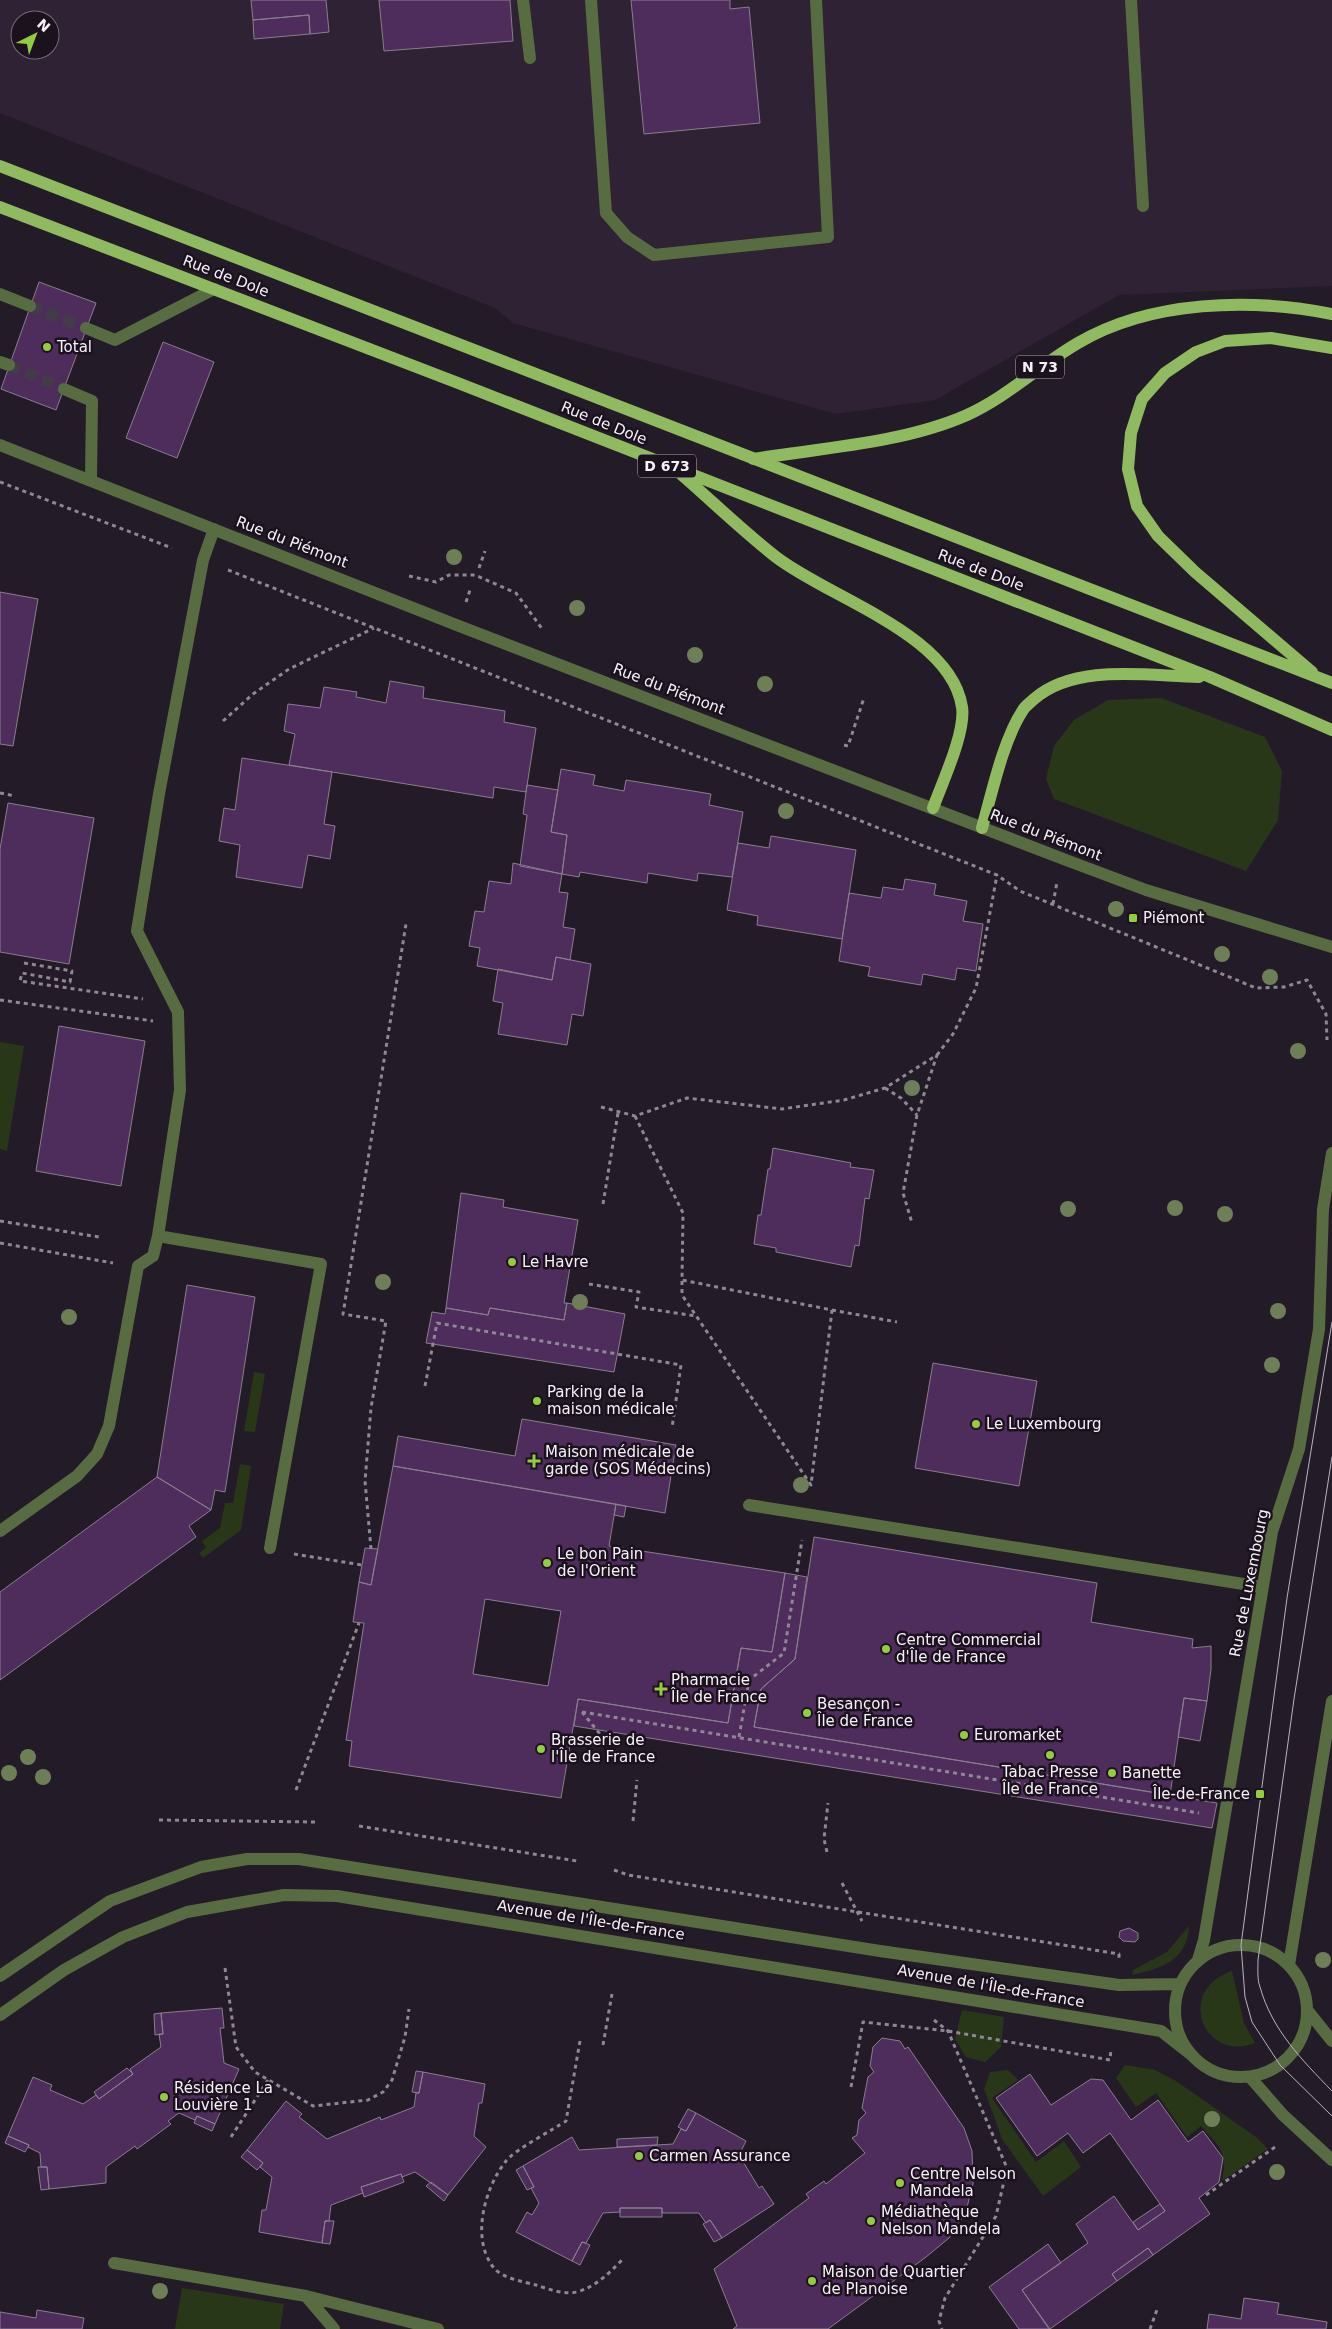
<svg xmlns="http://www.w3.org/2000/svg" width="1332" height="2329" font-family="'DejaVu Sans',sans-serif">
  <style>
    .built { fill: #2e2234; fill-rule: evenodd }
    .green { fill: #293719 }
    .building { fill: #4e2c5c; stroke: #897e8e; fill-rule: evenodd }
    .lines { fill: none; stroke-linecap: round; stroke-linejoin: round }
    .minor-tunnel { stroke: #443b48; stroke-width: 12; stroke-dasharray: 12 6; stroke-linecap: butt }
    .path { stroke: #8f8792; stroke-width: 3; stroke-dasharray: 4 4; stroke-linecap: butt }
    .minor { stroke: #586c42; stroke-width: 12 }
    .major { stroke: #90ba60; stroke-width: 12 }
    .tram { stroke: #bab3bd; stroke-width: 1 }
    .tree { fill: #6d7f56 }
    .poi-dot { fill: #91cd3f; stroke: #1b121e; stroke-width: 2 }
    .labels { text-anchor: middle; stroke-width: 5; stroke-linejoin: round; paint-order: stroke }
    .shield { fill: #1b121e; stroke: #b5aeb8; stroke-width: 1 }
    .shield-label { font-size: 14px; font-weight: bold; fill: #f7f1fa }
    .street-label { font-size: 15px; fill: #f7f1fa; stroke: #1b121e }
    .poi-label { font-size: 15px; fill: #f7f1fa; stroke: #1b121e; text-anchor: start }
  </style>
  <rect width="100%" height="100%" fill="#241b28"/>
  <path class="built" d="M 0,0 L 1332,0 L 1332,286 L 1119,295 L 935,400 L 836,414 L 513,323 L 495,308 L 0,113 ZM 20,20 L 50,20 L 50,50 L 20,50 Z"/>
  <path class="green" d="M 1161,698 L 1265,737 L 1282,771 L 1278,820 L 1246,871 L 1054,799 L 1046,779 L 1054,746 L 1074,720 L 1108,700 Z
    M 0,1042 L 24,1046 L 7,1151 L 0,1149 Z
    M 254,1372 L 265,1374 L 255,1432 L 244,1431 Z
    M 240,1464 L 251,1466 L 241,1530 L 203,1558 L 199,1553 L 206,1548 L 202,1541 L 220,1528 L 225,1503 L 233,1503 Z
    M 1189,1926 C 1187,1961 1162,1968 1132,1975 L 1133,1970 L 1167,1952 Z
    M 1232,1971 L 1244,2023 L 1255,2043 C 1203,2063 1175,1990 1232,1971 Z
    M 962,2010 L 1004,2017 L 1001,2047 L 985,2062 L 966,2057 L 955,2039 Z
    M 1125,2065 L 1155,2070 L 1176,2081 L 1256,2137 L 1268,2149 L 1222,2181 C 1228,2151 1220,2148 1201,2126 L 1187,2137 L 1156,2093 L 1136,2107 L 1116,2078 Z
    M 1008,2070 L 1018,2080 L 992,2098 L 1036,2162 L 1064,2141 L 1081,2167 L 1043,2196 L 1002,2139 L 984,2089 L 990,2072 Z
    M 182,2288 L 284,2304 L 280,2329 L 175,2329 Z"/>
  <path class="building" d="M 251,0 L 326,0 L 329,32 L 310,34 L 309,15 L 253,20 Z
    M 379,0 L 510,0 L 513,41 L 384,51 Z
    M 631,0 L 730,0 L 730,9 L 749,7 L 760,123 L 644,134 Z
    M 309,15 L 310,34 L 254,39 L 253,20 Z
    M 39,282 L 96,303 L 56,410 L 1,389 Z
    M 163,342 L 214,362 L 177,458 L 126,438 Z
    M 0,592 L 38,599 L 13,746 L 0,744 Z
    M 390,681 L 424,687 L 423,698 L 505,711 L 504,722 L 536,728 L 526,792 L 494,787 L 493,798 L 289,765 L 295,734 L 284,731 L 288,704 L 320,708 L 324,687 L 357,692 L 356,697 L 386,703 Z
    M 242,758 L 332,772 L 324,824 L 335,826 L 330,859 L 308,855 L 302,888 L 236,877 L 240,845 L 219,841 L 224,808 L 235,810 Z
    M 561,769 L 595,775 L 593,785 L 624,791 L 626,780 L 711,794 L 709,805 L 743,812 L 732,877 L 698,873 L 697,881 L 648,873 L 647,883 L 580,872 L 579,877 L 562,874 L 567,835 L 551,832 Z
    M 527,785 L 558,790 L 551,832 L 567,835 L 562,874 L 520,866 L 527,815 L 523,814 Z
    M 8,803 L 94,818 L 69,964 L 0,952 L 0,849 Z
    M 771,836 L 856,850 L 842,939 L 757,925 L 758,916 L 727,910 L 738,843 L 769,848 Z
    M 513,863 L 562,874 L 559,892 L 568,893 L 563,927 L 575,929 L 570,960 L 556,957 L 552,980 L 477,966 L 480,948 L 469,946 L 475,911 L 484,912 L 489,881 L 511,884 Z
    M 905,879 L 936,884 L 934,895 L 967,901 L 963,921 L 983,924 L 976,971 L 957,968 L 955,980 L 923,974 L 921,985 L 868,976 L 870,967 L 839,961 L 849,893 L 881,898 L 883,887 L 903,890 Z
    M 556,957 L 591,964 L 583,1016 L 572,1014 L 567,1045 L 498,1034 L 503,1003 L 493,1001 L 498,969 L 552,980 Z
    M 59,1026 L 145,1041 L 121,1186 L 36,1171 Z
    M 773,1148 L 851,1163 L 850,1167 L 874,1170 L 869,1199 L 865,1198 L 859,1246 L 855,1245 L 851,1267 L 776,1252 L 776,1248 L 754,1244 L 758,1215 L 761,1215 L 768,1169 L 770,1169 Z
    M 461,1193 L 504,1200 L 503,1207 L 578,1220 L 564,1303 L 567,1303 L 564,1320 L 490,1308 L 488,1315 L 446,1308 Z
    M 187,1285 L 255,1297 L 225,1492 L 215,1490 L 211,1510 L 157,1477 Z
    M 567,1303 L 625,1314 L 614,1372 L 426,1343 L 432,1312 L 445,1314 L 446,1308 L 488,1315 L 490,1308 L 564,1320 Z
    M 933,1363 L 1037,1381 L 1019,1486 L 915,1468 Z
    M 522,1419 L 676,1445 L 665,1513 L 393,1466 L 398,1436 L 515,1456 Z
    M 393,1466 L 616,1504 L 609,1546 L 785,1573 L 772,1652 L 741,1648 L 728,1723 L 578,1699 L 561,1798 L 349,1766 L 352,1741 L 346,1740 L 364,1623 L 353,1622 L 359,1582 L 371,1585 ZM 485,1599 L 561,1611 L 548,1686 L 473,1674 Z
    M 157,1477 L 211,1510 L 189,1526 L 196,1537 L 0,1680 L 0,1592 Z
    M 616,1504 L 626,1506 L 624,1517 L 614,1515 Z
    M 814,1537 L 1097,1583 L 1091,1622 L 1193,1639 L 1192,1648 L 1211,1646 L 1211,1669 L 1207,1701 L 1184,1698 L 1170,1795 L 754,1727 L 761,1689 L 795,1659 Z
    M 365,1548 L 378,1549 L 371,1585 L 359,1582 Z
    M 785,1573 L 807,1577 L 795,1659 L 761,1689 L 754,1727 L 1217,1803 L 1212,1828 L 574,1726 L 578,1699 L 728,1723 L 741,1648 L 772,1652 Z
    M 1184,1698 L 1207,1701 L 1200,1741 L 1178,1737 Z
    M 1129,1928 L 1138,1933 L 1138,1939 L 1135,1942 L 1123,1941 L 1119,1937 L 1120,1931 Z
    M 222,2008 L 224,2028 L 220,2028 L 224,2063 L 239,2069 L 215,2124 L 197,2116 L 195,2120 L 179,2113 L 168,2121 L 171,2124 L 152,2138 L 137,2149 L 135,2146 L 106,2167 L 106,2183 L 49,2189 L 47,2167 L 41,2167 L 40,2153 L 28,2147 L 29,2145 L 8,2136 L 33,2077 L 52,2085 L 50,2090 L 83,2104 L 96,2095 L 99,2099 L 133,2074 L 130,2069 L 161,2047 L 159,2034 L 163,2034 L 161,2013 Z
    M 161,2013 L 163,2034 L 155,2035 L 154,2014 Z
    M 882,2038 L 900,2041 L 905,2049 L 908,2047 L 964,2128 L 972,2151 L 973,2184 L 967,2207 L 961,2220 L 949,2238 L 926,2257 L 828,2329 L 733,2329 L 737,2326 L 714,2269 L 809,2198 L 806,2194 L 824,2181 L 826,2184 L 865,2153 L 852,2138 L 857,2135 L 859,2120 L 866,2113 L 862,2108 L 868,2077 L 874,2072 L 870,2066 L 873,2047 Z
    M 127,2068 L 133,2074 L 99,2099 L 94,2092 Z
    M 416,2071 L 423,2072 L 419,2093 L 412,2092 Z
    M 423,2072 L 485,2084 L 482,2103 L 479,2103 L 474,2136 L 486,2147 L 448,2195 L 415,2172 L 402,2177 L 401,2174 L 361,2187 L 363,2193 L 331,2205 L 329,2221 L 325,2221 L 322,2243 L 259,2232 L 262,2210 L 266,2210 L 272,2177 L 260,2167 L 263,2163 L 247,2150 L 286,2101 L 302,2114 L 299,2117 L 327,2139 L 380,2117 L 381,2120 L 414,2107 L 416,2093 L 419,2093 Z
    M 1030,2074 L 1051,2105 L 1091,2079 L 1103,2080 L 1131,2120 L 1158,2100 L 1188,2142 L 1203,2131 L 1223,2158 L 1219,2182 L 1199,2198 L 1210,2214 L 1153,2255 L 1148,2248 L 1112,2274 L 1117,2281 L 1050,2329 L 1022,2290 L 1088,2243 L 1076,2224 L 1114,2196 L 1138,2230 L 1165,2211 L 1110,2133 L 1083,2153 L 1068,2133 L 1037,2156 L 996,2098 Z
    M 688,2109 L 696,2113 L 686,2131 L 678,2127 Z
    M 696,2113 L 746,2141 L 739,2155 L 759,2188 L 762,2186 L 774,2204 L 722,2238 L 710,2220 L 706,2223 L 699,2213 L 662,2213 L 662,2208 L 620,2208 L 620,2212 L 603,2213 L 586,2243 L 582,2242 L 572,2261 L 516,2232 L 527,2212 L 532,2215 L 539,2203 L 531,2188 L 534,2187 L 523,2166 L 572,2137 L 579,2150 L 673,2144 L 681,2129 L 686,2131 Z
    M 197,2116 L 215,2124 L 212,2131 L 194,2123 Z
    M 8,2136 L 29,2145 L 25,2152 L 5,2143 Z
    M 658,2137 L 657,2145 L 617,2147 L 617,2139 Z
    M 247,2150 L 263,2163 L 257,2170 L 241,2157 Z
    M 523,2166 L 534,2187 L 527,2190 L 516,2170 Z
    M 38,2167 L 47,2167 L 49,2189 L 41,2190 Z
    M 401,2174 L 404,2182 L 364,2197 L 361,2187 Z
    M 431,2182 L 448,2195 L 444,2201 L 426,2186 Z
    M 1160,2204 L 1165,2211 L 1138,2230 L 1133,2222 Z
    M 620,2208 L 662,2208 L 662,2217 L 620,2217 Z
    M 710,2220 L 722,2238 L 714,2242 L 703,2224 Z
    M 325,2221 L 334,2221 L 330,2244 L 322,2243 Z
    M 582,2242 L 590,2245 L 580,2265 L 572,2261 Z
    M 1048,2244 L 1061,2263 L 1022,2290 L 1049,2329 L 1019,2329 L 989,2287 Z
    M 1148,2248 L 1153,2255 L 1117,2281 L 1112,2274 Z
    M 1244,2298 L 1279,2303 L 1277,2314 L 1327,2322 L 1326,2329 L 1207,2329 L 1209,2314 L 1241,2319 Z
    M 37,2310 L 84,2318 L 82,2329 L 0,2329 L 0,2312 L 36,2318 Z"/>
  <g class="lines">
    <path class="minor-tunnel" d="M 30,306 L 86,328
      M 9,365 L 64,389"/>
    <path class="path" d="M 0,482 L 172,548
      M 479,568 L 485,551
      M 228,570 L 997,875 L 1020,891 L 1256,988 L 1284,987 L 1307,980 L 1326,1014 L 1327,1040
      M 409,576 L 436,582 L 449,575 L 475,575 L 516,593 L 543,630
      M 466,602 L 471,587
      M 223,721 L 253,694 L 289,669 L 374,628
      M 844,745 L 848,746 L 864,698
      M 0,793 L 15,796
      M 1053,904 L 1057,882
      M 24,963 L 72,971 L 70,982 L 22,973 L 20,981 L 143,999
      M 0,1000 L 153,1021
      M 937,1055 L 953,1034 L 976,988 L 997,875
      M 885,1088 L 901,1098 L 917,1115
      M 601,1107 L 635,1116 L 687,1098 L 782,1109 L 844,1100 L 885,1088 L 937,1055 L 917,1115 L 903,1193 L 912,1223
      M 635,1116 L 683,1213 L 682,1280 L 832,1310 L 811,1485 L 682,1295 L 682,1280
      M 603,1204 L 618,1113
      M 0,1221 L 99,1237
      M 0,1243 L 113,1263
      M 589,1284 L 639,1292 L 636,1307 L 696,1316
      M 832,1310 L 897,1322
      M 425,1386 L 437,1323 L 681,1365 L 672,1428
      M 371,1549 L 365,1481 L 371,1408 L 386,1321 L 343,1314 L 406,924
      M 294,1554 L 362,1565
      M 582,1712 L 1199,1813
      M 582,1712 L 622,1761
      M 739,1737 L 749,1680 L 784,1653 L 802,1540
      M 296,1790 L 359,1623
      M 159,1820 L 316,1822
      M 633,1821 L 637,1780
      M 359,1826 L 577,1861
      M 827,1852 L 824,1839 L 828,1803
      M 614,1870 L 628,1875 L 1119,1954 L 1119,1960
      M 842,1883 L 862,1921
      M 225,1968 L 236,2047 L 255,2072 L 313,2106 L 368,2100 L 383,2092 L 392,2080 L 405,2037 L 409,2009
      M 934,2020 L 948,2031 L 1007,2168 L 996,2216 L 945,2298 L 939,2321 L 942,2329
      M 580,2041 L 566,2121 C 554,2129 513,2151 506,2161 C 485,2187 470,2239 494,2268 C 502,2278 524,2282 536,2285 C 548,2289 564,2295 577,2292 C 597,2286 609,2273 623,2259
      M 603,2045 L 612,1994
      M 851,2087 L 863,2022 L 948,2031 L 1110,2060 L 1111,2049
      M 231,2137 L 268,2080
      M 1206,2195 L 1278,2145
      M 1150,2329 L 1158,2307"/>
    <path class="minor" d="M 523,0 L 530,58
      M 591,0 L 606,213 L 627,237 L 654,255 L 828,237 L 816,0
      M 1131,0 L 1143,206
      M 0,294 L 30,306
      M 86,328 L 115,340 L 214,289
      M 0,362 L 9,365
      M 64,389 L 92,401 L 91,480
      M 0,445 L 459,626 L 1066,860 L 1146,890 L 1332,947
      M 158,1236 L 321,1264 L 270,1548
      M 749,1505 L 1262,1587
      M 0,1531 L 77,1476 L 97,1454 L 109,1426 L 138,1266 L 153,1256 L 158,1236 L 180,1090 L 178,1012 L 137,931 L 159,794 L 203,560 L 214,529
      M1175 2011a66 66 0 1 1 132 0a66 66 0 1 1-132 0Z
      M 1198,1960 L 1204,1940 L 1272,1532 L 1299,1449 L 1319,1329 L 1323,1209 L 1332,1153
      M 1289,1965 L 1332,1701
      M 0,1976 L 110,1901 L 201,1867 L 247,1859 L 299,1859 L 880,1951 L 1119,1985 L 1180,1984
      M 1308,2011 L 1332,2041
      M 0,2015 L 64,1970 L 123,1937 L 187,1912 L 284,1895 L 337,1896 L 1161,2031 L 1193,2056
      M 1250,2077 L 1283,2115 L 1332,2160
      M 114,2263 L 306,2296 L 334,2329
      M 306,2296 L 438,2329"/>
    <path class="major" d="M 0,166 L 1332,683
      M 0,207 L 458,383 L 1210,677 L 1332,730
      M 753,459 C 822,448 904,443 967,415 C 1007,397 1040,365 1078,343 C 1151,300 1251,298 1332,314
      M 682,475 C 713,502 744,532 776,557 C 829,598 951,634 962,707 C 966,732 942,783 933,808
      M 1312,672 L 1195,572 L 1158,536 L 1137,506 L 1128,469 L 1131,433 L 1142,399 L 1165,373 L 1196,352 L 1225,341 L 1271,338 L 1332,348
      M 982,828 C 992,793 1003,740 1023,710 C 1025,706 1030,703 1034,699 C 1076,663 1146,676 1199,677"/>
    <path class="tram" d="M 1332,1322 L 1287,1598 L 1241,1945 L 1245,1997 L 1252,2022 L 1280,2065 L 1332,2116
      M 1332,1457 L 1294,1699 L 1258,1960 C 1258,1969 1257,1979 1260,1987 C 1272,2030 1302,2060 1332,2091"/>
  </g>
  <g class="tree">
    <circle cx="454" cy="557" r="8"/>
    <circle cx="577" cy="608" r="8"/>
    <circle cx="695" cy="655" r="8"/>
    <circle cx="765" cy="684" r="8"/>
    <circle cx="786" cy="811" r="8"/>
    <circle cx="1116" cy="909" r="8"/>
    <circle cx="1222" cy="954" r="8"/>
    <circle cx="1270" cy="977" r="8"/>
    <circle cx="1298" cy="1051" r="8"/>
    <circle cx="912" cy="1088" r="8"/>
    <circle cx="1175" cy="1208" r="8"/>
    <circle cx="1068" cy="1209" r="8"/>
    <circle cx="1225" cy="1214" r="8"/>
    <circle cx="383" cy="1282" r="8"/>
    <circle cx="580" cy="1302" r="8"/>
    <circle cx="1278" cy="1311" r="8"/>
    <circle cx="69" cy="1317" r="8"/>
    <circle cx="1272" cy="1365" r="8"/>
    <circle cx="801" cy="1485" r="8"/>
    <circle cx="28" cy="1757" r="8"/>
    <circle cx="9" cy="1773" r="8"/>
    <circle cx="43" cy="1777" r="8"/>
    <circle cx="1323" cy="1960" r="8"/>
    <circle cx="1212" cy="2119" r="8"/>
    <circle cx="1277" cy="2172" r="8"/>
    <circle cx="160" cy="2291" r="8"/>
  </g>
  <g class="poi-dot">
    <circle cx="47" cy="347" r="5"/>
    <rect x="1128" y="913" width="10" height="10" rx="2.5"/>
    <circle cx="512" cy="1262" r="5"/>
    <circle cx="537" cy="1401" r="5"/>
    <circle cx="976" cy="1424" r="5"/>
    <path d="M531.5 1453.5h5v5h5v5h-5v5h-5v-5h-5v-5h5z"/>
    <circle cx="547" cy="1563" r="5"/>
    <circle cx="886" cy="1649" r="5"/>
    <path d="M658.5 1681.5h5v5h5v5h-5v5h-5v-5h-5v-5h5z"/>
    <circle cx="807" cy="1713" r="5"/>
    <circle cx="964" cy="1735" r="5"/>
    <circle cx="541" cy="1749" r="5"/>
    <circle cx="1050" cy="1755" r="5"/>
    <circle cx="1112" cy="1773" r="5"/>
    <rect x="1255" y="1789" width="10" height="10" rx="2.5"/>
    <circle cx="164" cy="2097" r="5"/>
    <circle cx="639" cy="2156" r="5"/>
    <circle cx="900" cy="2183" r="5"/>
    <circle cx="871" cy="2221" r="5"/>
    <circle cx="812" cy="2281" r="5"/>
  </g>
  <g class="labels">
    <g class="shield">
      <rect x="1016" y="355.5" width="48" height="23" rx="4"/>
      <rect x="638" y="454.5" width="58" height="23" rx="4"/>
    </g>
    <g class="shield-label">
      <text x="1040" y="372">N 73</text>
      <text x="667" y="471">D 673</text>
    </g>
    <g class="street-label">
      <text transform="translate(226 276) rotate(21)" y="5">Rue de Dole</text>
      <text transform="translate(604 423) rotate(22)" y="5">Rue de Dole</text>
      <text transform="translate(292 542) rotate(21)" y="5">Rue du Piémont</text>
      <text transform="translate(981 570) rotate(21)" y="5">Rue de Dole</text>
      <text transform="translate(669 689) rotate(21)" y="5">Rue du Piémont</text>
      <text transform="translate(1046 835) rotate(21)" y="5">Rue du Piémont</text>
      <text transform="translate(1249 1583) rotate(-79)" y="5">Rue de Luxembourg</text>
      <text transform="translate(591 1920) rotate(9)" y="5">Avenue de l'Île-de-France</text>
      <text transform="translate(991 1986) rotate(10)" y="5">Avenue de l'Île-de-France</text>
    </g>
    <g class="poi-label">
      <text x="57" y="352">Total</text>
      <text x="1143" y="923">Piémont</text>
      <text x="522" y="1267">Le Havre</text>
      <text x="547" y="1397">Parking de la<tspan x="547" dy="17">maison médicale</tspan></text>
      <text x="986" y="1429">Le Luxembourg</text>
      <text x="545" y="1457">Maison médicale de<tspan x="545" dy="17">garde (SOS Médecins)</tspan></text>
      <text x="557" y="1559">Le bon Pain<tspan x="557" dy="17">de l'Orient</tspan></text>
      <text x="896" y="1645">Centre Commercial<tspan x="896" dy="17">d'Île de France</tspan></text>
      <text x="671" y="1685">Pharmacie<tspan x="671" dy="17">Île de France</tspan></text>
      <text x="817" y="1709">Besançon -<tspan x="817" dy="17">Île de France</tspan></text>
      <text x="974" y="1740">Euromarket</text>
      <text x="551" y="1745">Brasserie de<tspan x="551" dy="17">l'Île de France</tspan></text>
      <text x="1050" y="1777" text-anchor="middle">Tabac Presse<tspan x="1050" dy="17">Île de France</tspan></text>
      <text x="1122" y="1778">Banette</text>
      <text x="1250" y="1799" text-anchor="end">Île-de-France</text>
      <text x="174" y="2093">Résidence La<tspan x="174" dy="17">Louvière 1</tspan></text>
      <text x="649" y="2161">Carmen Assurance</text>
      <text x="910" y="2179">Centre Nelson<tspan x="910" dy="17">Mandela</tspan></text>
      <text x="881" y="2217">Médiathèque<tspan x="881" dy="17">Nelson Mandela</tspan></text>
      <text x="822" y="2277">Maison de Quartier<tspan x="822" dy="17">de Planoise</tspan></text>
    </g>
  </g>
  <g transform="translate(35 35) rotate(42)"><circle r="24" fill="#1b121e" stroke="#736b76"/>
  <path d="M0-4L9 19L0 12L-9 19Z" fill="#91cd3f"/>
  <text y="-8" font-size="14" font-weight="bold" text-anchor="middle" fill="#f7f1fa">N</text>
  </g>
</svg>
